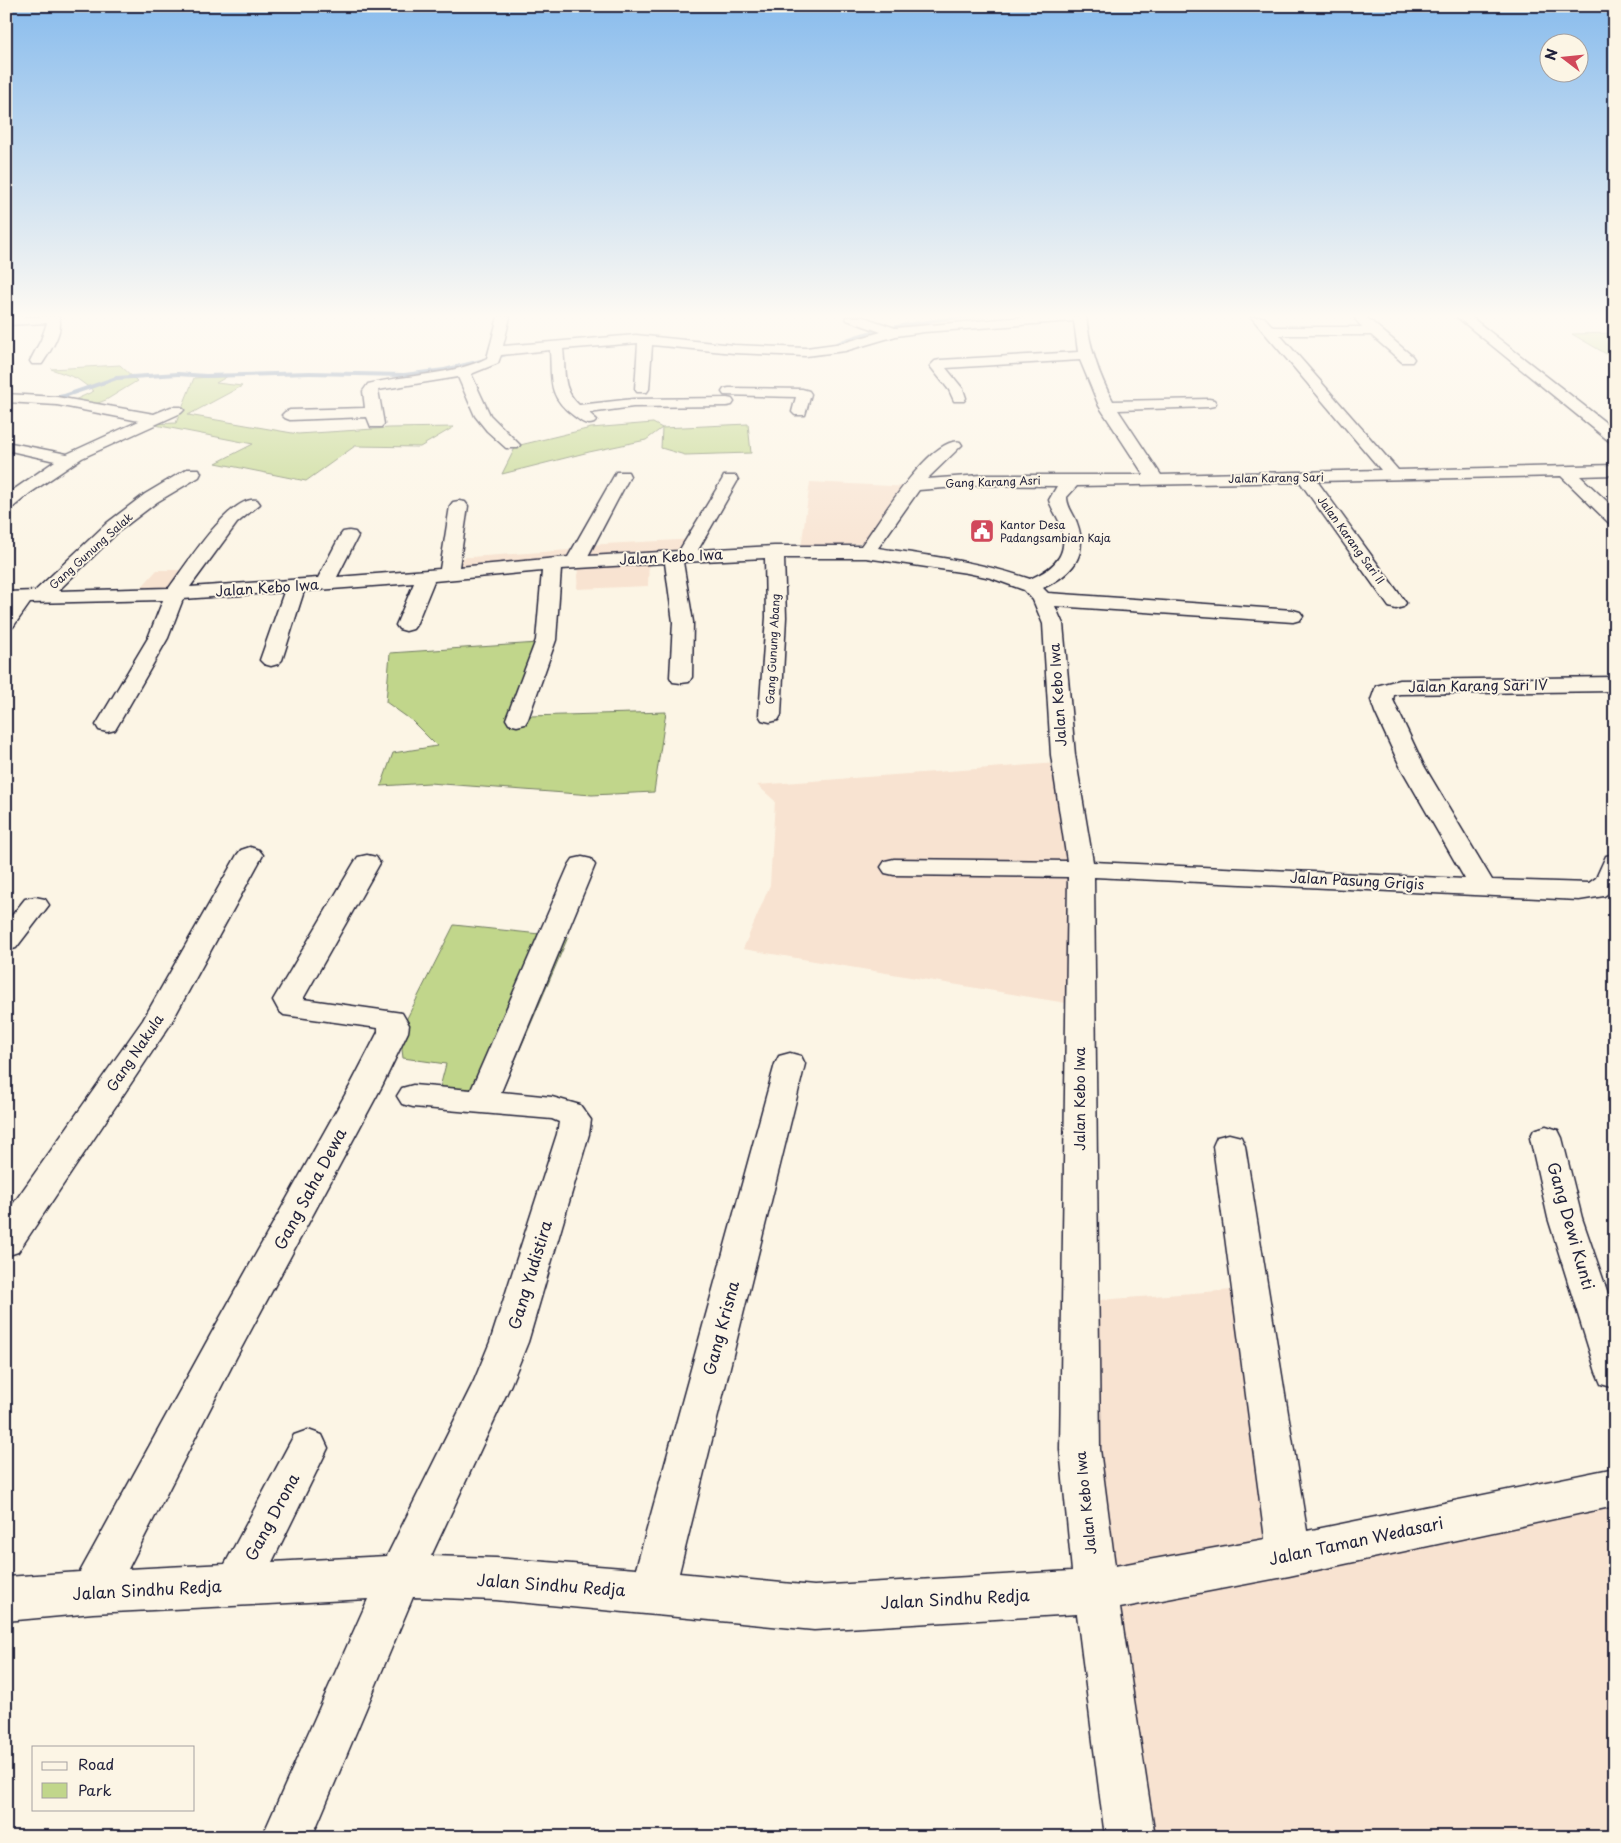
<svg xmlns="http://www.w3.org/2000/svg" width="1621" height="1843" font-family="'Playpen Sans',sans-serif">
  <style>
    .built { fill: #f8e3d1 }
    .green { fill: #c1d68b; stroke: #727c63 }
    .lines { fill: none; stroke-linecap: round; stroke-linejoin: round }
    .stream { fill: #6a85aa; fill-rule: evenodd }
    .minor-casing { stroke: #22223b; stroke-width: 3 }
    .minor { fill: #fcf5e5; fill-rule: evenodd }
    .labels { text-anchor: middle; stroke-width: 4; stroke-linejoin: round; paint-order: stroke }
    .far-street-label { font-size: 11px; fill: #22223b; stroke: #fcf5e5 }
    .far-poi-label { font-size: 11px; fill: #22223b; stroke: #fcf5e5; text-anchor: start }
    .street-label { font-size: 14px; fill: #22223b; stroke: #fcf5e5 }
    .near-street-label { font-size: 16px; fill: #22223b; stroke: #fcf5e5 }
  </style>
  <rect width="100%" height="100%" fill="#fcf5e5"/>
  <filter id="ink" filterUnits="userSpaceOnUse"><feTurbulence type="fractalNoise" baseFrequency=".02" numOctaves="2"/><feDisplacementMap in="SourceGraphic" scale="10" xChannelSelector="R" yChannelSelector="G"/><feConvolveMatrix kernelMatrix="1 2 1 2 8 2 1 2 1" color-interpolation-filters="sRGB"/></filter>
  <g filter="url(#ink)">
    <path class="built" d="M 810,482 L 911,487 L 882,542 L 801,548 Z
      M 696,539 L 684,558 L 649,560 L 648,586 L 577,589 L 578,564 L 439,577 L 443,559 L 584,549 L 586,545 Z
      M 157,570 L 198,570 L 170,602 L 136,593 Z
      M 1071,762 L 1084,1006 L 743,949 L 770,885 L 775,801 L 757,785 Z
      M 1259,1288 L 1312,1567 L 1383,1538 L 1545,1479 L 1615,1478 L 1615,1837 L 1138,1837 L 1067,1444 L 1060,1303 Z"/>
    <path class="green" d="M 1615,333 L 1615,359 L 1572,334 Z
      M 120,365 L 137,381 L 106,400 L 82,409 L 68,403 L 94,391 L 76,378 L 51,369 Z
      M 228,376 L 216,383 L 242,386 L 188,415 L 298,434 L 389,428 L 454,427 L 420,447 L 355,446 L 306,481 L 216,463 L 253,444 L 150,424 L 176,423 L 194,378 Z
      M 653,423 L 662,428 L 748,424 L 751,453 L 685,455 L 661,448 L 662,428 L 646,440 L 589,452 L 502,474 L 516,446 L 591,428 Z
      M 538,643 L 530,716 L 666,712 L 654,792 L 592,795 L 429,783 L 381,786 L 393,753 L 437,746 L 411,720 L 386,702 L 390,653 Z
      M 454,925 L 568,937 L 497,1103 L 436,1103 L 446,1064 L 403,1058 L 400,1032 Z"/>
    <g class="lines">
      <path class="stream" d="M 954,317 L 985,317 L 934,322 L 875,334 L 833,348 L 830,346 C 854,330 924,319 954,317 Z
        M 525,348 L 528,350 L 527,351 L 444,372 L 404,377 L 310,375 L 206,378 L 178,376 L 117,380 L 67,397 L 39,401 L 36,399 L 64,394 L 116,376 L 178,372 L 206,374 L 310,371 L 404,373 L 444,368 Z"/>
      <defs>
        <path id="minor" d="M 6,317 L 59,317 C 64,331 50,352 42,364 L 32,364 L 30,361 L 41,340 L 47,323 L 6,325 Z
          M 498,317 L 510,317 L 503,346 L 636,335 L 734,345 L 806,348 L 843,343 L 881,332 L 847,320 L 846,317 L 864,317 L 895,328 L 1025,317 L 1086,317 C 1090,348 1098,374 1113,401 L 1209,399 L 1214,400 L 1216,403 L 1214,406 L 1209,407 L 1118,410 L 1161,475 L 1381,470 L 1251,317 L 1264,317 L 1273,327 L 1362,327 L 1355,319 L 1356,317 L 1366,317 L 1412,356 L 1414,359 L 1412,362 L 1402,362 L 1371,335 L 1280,335 L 1398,470 L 1615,465 L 1615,475 L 1580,476 L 1615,509 L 1615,524 L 1609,523 L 1561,476 L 1317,481 L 1406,603 L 1403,607 L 1396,609 L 1389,607 L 1300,482 L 1077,486 L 1067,497 C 1067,507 1074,514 1077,523 C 1089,556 1072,574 1043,588 L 1048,593 L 1293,610 L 1300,612 L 1303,616 L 1300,620 L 1293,622 L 1055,606 L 1063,624 L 1075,755 L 1093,862 L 1465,879 L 1400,766 L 1375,712 L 1371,700 L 1376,686 L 1399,680 L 1615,677 L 1615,691 L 1400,694 L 1394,695 L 1393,700 L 1424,766 L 1492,880 L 1589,883 L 1596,878 L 1606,856 L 1615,854 L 1615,889 L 1604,896 L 1579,900 L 1094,877 L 1100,1449 L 1115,1566 L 1265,1539 L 1213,1146 L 1217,1137 L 1229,1134 L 1241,1137 L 1245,1146 L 1307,1531 L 1615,1468 L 1615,1506 L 1289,1576 L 1120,1608 L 1155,1837 L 1105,1837 L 1077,1614 L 814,1630 L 496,1600 L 413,1597 L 312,1837 L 262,1837 L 368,1599 L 93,1613 L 6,1621 L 6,1577 L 80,1572 L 211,1334 L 350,1086 L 378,1032 L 378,1028 L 284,1015 L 279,1011 L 273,1000 L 354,863 L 358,857 L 367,855 L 376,857 L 380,863 L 303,999 L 402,1013 L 409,1025 L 408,1032 L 382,1086 L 237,1356 L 128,1569 L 225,1564 L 294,1435 L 308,1430 L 322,1435 L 328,1448 L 272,1562 L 387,1556 L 474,1381 L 490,1342 L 557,1134 L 559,1122 L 552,1119 L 413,1107 L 402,1104 L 397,1096 L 402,1088 L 413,1085 L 471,1090 L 569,865 L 573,859 L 582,857 L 591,859 L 595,865 L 501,1092 L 552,1097 L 580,1105 L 591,1120 L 589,1134 L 528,1342 L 511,1384 L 431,1556 L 496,1558 L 636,1569 L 775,1064 L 779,1056 L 790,1053 L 801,1056 L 805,1064 L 679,1573 L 814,1586 L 1072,1571 L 1060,1449 L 1068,877 L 894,875 L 885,873 L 881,867 L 885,861 L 894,859 L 1067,861 L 1051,755 L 1043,624 L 1033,600 L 1024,590 L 991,578 L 967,573 L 866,558 L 784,558 L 786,617 L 781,715 L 778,720 L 770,722 L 762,720 L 759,715 L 766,617 L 765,558 L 683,562 L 693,622 L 692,677 L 689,682 L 681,683 L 673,682 L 670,677 L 673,622 L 665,563 L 561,569 L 556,640 L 528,719 L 525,724 L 517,726 L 509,724 L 506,719 L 536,640 L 542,571 L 434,581 L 416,625 L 413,629 L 406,631 L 399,629 L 396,625 L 414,583 L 304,591 L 282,660 L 278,664 L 271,666 L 264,664 L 260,660 L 284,592 L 183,599 L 168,638 L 118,725 L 115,730 L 107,732 L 99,730 L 96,725 L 148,638 L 163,600 L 30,603 L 13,627 L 6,629 L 6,609 L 10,604 L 6,604 L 6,592 L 35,591 L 107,523 L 145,494 L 187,469 L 199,469 L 201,473 L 199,477 L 157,502 L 119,531 L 58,591 L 169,588 C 184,568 230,494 257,500 L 260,504 L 237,523 L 190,587 L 318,578 L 340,536 L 343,532 L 349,531 L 355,532 L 358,536 L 337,577 L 440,569 L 450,506 L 453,502 L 459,501 L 465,502 L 468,506 L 459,567 L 568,557 L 614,476 L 616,472 L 628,472 L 630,476 L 588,556 L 679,551 L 722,480 L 724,476 L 736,476 L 738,480 L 698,550 L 774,546 L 861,546 C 877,525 931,435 960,442 L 962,445 L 927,479 L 981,475 L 1144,475 L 1099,406 L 1080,360 L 946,368 L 963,389 L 966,398 L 964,401 L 954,401 L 949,390 L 930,366 L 935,361 L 940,360 L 1078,352 L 1074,321 L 924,332 L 896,336 L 845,351 L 806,356 L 734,353 L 652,345 L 649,389 L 647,392 L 637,392 L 635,389 L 638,343 L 563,349 C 566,372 561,388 579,405 L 633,399 L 727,398 L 732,399 L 734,402 L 732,405 L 727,406 L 633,407 L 589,413 L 597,420 L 594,423 C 585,426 581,421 574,416 C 547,396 552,381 550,350 L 501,355 L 498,363 L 471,374 L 490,415 L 520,445 L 518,448 L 506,448 L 487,431 L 475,416 L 458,377 L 378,390 L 384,424 L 381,427 L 371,427 L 367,417 L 290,420 L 285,418 L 282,415 L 285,412 L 290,410 L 365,408 L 363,391 L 368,384 C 407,374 451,376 487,358 ZM 981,485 L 1057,486 L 1049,500 C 1051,508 1056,514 1059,521 C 1071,552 1057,567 1030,579 C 981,562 930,556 878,548 L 919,490 Z
          M 1457,317 L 1471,317 L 1615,430 L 1615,443 L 1609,441 Z
          M 729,388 L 802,389 L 809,391 L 811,394 L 805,415 L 795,415 L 792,412 L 796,397 L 724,395 L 722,392 L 724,389 Z
          M 6,394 L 57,397 L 154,414 L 171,407 L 181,407 L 184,410 L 181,413 L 82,458 L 30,493 L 12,508 L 6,509 L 6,495 L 55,461 L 6,450 L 6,442 L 67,454 L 139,421 L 57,405 L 6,402 Z
          M 250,847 L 259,850 L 263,855 L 170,1025 L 18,1252 L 6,1256 L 6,1214 L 143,1020 L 237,855 L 241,850 Z
          M 35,897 L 45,899 L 49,905 L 16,948 L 6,951 L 6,923 L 25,899 Z
          M 1546,1126 L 1558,1130 L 1562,1138 L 1582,1218 L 1615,1314 L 1615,1388 L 1601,1384 L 1596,1372 L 1548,1218 L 1530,1138 L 1534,1130 Z"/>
      </defs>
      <use href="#minor" class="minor-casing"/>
      <use href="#minor" class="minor"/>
    </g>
  </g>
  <linearGradient id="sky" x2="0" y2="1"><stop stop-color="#89bced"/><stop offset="0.55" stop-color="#fefaf3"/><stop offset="1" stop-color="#fefaf3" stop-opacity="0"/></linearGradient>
  <rect width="1621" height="575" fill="url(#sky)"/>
  <defs>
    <symbol id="civic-square" viewBox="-11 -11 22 22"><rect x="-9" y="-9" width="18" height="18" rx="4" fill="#d1495b" stroke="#fcf5e5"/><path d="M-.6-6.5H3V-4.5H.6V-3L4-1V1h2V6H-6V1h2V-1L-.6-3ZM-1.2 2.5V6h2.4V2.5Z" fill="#fff"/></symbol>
  </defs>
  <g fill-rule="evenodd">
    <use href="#civic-square" x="968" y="517" width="28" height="28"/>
  </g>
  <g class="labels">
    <g class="far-street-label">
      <text transform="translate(1276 478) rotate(-1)" y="4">Jalan Karang Sari</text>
      <text transform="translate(993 482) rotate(-2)" y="4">Gang Karang Asri</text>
      <text transform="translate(1351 540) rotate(54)" y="4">Jalan Karang Sari II</text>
      <text transform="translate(91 551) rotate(-42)" y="4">Gang Gunung Salak</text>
      <text transform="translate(773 649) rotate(-87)" y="4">Gang Gunung Abang</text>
    </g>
    <g class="far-poi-label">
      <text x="1000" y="529">Kantor Desa<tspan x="1000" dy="13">Padangsambian Kaja</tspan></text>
    </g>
    <g class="street-label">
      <text transform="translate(671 557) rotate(-3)" y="5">Jalan Kebo Iwa</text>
      <text transform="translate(267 588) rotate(-4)" y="5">Jalan Kebo Iwa</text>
      <text transform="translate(1478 686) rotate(-1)" y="5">Jalan Karang Sari IV</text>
      <text transform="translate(1058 695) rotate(-94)" y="5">Jalan Kebo Iwa</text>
      <text transform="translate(1357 881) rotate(3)" y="5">Jalan Pasung Grigis</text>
      <text transform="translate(135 1053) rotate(-56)" y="5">Gang Nakula</text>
      <text transform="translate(1080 1099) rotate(-90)" y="5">Jalan Kebo Iwa</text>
      <text transform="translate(1086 1503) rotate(-96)" y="5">Jalan Kebo Iwa</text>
    </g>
    <g class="near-street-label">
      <text transform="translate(310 1189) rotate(-62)" y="6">Gang Saha Dewa</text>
      <text transform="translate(1571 1226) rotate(74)" y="6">Gang Dewi Kunti</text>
      <text transform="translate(530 1275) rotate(-73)" y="6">Gang Yudistira</text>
      <text transform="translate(721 1328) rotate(-75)" y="6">Gang Krisna</text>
      <text transform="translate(272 1517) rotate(-62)" y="6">Gang Drona</text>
      <text transform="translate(1356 1541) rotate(-12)" y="6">Jalan Taman Wedasari</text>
      <text transform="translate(551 1585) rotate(4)" y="6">Jalan Sindhu Redja</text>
      <text transform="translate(147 1590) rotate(-3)" y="6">Jalan Sindhu Redja</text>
      <text transform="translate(955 1599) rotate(-3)" y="6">Jalan Sindhu Redja</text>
    </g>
  </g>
  <rect width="1621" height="1843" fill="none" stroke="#fcf5e5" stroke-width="25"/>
  <rect x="12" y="12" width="1596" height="1818" fill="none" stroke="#22223b" stroke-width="2" filter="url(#ink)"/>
  <rect x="32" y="1746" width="162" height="65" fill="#fcf5e5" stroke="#a5a1a1"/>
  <rect x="42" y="1762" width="25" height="8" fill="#fcf5e5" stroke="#a5a1a1"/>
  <text x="78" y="1770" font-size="15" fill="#22223b">Road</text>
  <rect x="42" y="1783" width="25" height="15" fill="#c1d68b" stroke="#a5a1a1"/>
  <text x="78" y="1796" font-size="15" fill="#22223b">Park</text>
  <g transform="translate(1564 58) rotate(286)"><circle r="24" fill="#fcf5e5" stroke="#a5a1a1"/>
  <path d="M0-4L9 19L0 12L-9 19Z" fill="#d1495b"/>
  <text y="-8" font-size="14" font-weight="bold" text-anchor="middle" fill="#22223b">N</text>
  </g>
</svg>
